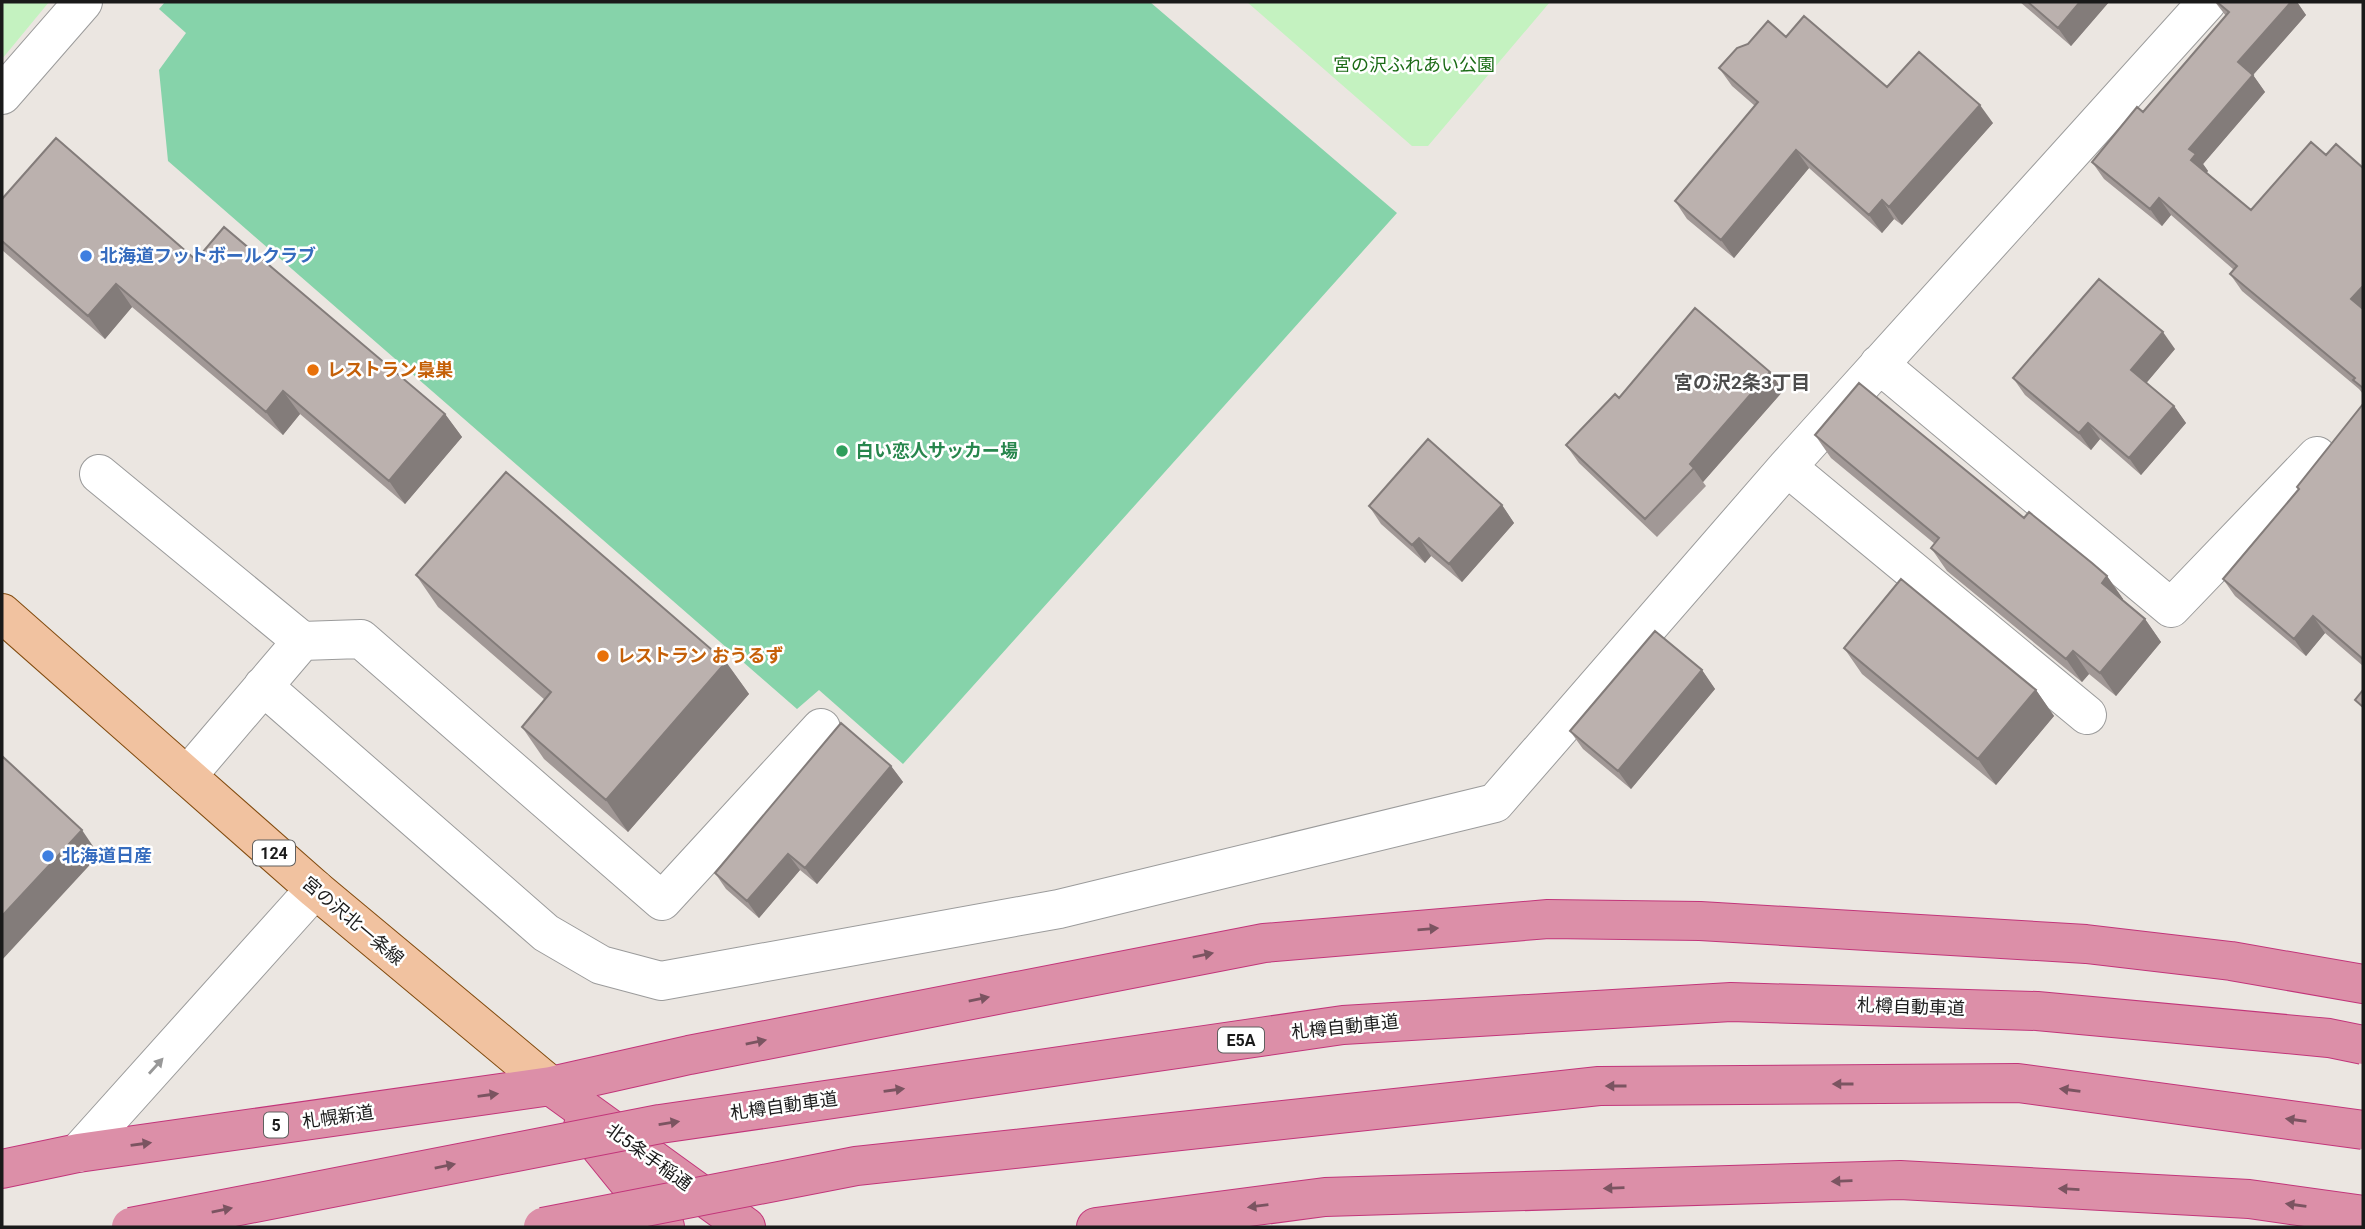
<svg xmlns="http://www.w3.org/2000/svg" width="2365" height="1229" font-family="Roboto,'Noto Sans JP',sans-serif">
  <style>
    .park { fill: #c4f2c0 }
    .pitch { fill: #86d3aa }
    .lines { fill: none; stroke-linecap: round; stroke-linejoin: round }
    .minor-casing { stroke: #9b9b9b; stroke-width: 40 }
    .major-casing { stroke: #824b0f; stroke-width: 40 }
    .highway-casing { stroke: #c2357a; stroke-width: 40 }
    .minor { stroke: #fff; stroke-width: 38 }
    .major { stroke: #f1c2a0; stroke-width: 38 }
    .highway { stroke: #dc8fa8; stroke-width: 38 }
    .highway-bridge-casing { stroke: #c2357a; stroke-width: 40; stroke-linecap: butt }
    .highway-bridge { stroke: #dc8fa8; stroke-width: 38 }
    .wall { fill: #a19896 }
    .shaded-wall { fill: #837c7a }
    .building { fill: #bbb1ae; stroke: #837c7a; stroke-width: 2 }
    .oneway { fill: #7b5461 }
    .oneway2 { fill: #989898 }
    .shop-dot { fill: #3f7fe0; stroke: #fff; stroke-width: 2.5 }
    .food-dot { fill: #e8710a; stroke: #fff; stroke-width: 2.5 }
    .leisure-dot { fill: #2e9e5b; stroke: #fff; stroke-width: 2.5 }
    .labels { text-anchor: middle; stroke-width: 5; stroke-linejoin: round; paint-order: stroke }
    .shield { fill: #fff; stroke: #5f5f5f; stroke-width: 2 }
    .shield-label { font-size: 16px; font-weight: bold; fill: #1a1a1a }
    .park-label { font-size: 18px; fill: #1b6b16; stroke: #fff }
    .shop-label { font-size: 18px; font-weight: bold; fill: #366cbe; stroke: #fff; text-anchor: start }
    .food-label { font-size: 18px; font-weight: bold; fill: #c56008; stroke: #fff; text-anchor: start }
    .leisure-label { font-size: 18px; font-weight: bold; fill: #27864d; stroke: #fff; text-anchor: start }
    .street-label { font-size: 18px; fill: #1a1a1a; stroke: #fff }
    .neighbourhood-label { font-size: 19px; font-weight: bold; fill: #4d4d4d; stroke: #fff }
  </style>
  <rect width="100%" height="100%" fill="#ebe6e1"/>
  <path class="park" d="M 2,2 L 49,2 L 2,59 Z
    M 1247,2 L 1550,2 L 1428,146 L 1412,146 Z"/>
  <path class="pitch" d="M 165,2 L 1150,2 L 1397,213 L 903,764 L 819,690 L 797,709 L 168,161 L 159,70 L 186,33 L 159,9 Z"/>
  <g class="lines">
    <defs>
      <path id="minor" d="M 2,95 L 83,2
        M 1879,364 L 2171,608 L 2317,456
        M 1787,467 L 2087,715
        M 99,474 L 302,641 L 187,776
        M 302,641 L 361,639 L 662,901 L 821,728
        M 263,686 L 546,933 L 601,965 L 661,981 L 1059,909 L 1495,803 L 1787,467 L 2207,2
        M 78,1153 L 315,889"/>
      <path id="major" d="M 2,613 L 315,889 L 551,1086"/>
      <path id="highway" d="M 551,1086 L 746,1227
        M 583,1126 L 665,1227
        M 2,1169 L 78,1153 L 551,1086 L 689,1055 L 1264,943 L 1548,919 L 1700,921 L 2086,944 L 2231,961 L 2363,984
        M 1096,1227 L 1325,1197 L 1900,1180 L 2249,1199 L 2363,1215"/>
    </defs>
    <use href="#minor" class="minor-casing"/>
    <use href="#major" class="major-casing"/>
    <use href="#highway" class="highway-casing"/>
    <use href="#minor" class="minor"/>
    <use href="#major" class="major"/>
    <use href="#highway" class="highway"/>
    <defs>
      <path id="highway-bridge" d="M 131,1227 L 660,1124 L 1343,1025 L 1731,1002 L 2037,1011 L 2329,1038 L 2363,1045
        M 543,1227 L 856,1166 L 1599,1086 L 2018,1083 L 2363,1130"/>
    </defs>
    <use href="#highway-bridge" class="highway-bridge-casing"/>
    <use href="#highway-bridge" class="highway-bridge"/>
  </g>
  <path class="wall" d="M 2020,2 L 2109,2 L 2071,46 Z
    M 2215,2 L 2297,2 L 2306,15 L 2253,75 L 2265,92 L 2203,164 L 2208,171 L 2206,173 L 2251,210 L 2326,155 L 2363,168 L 2363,394 L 2359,389 L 2242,291 L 2230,274 L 2234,270 L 2171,215 L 2162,226 L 2104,179 L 2092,162 L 2143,112 L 2226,16 Z
    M 1786,37 L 1887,87 L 1993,123 L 1902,225 L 1894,219 L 1882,233 L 1809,168 L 1734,258 L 1687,219 L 1675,201 L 1755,106 L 1732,86 L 1719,68 Z
    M 2,199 L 196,260 L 445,414 L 462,437 L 405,504 L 300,414 L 283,435 L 132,307 L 105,339 L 2,250 Z
    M 2175,349 L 2146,383 L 2174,406 L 2186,423 L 2141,475 L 2100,439 L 2091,450 L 2025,395 L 2013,378 Z
    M 1770,372 L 1783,391 L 1703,482 L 1706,486 L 1657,537 L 1579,463 L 1566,445 L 1619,398 Z
    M 2363,404 L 2363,666 L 2325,633 L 2306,656 L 2235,596 L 2223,579 L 2299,489 L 2297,487 Z
    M 1815,435 L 2024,518 L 2107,576 L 2123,599 L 2122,600 L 2145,619 L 2161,642 L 2116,696 L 2089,674 L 2082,682 L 1947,571 L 1931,548 L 1935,544 L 1831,458 Z
    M 1502,505 L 1514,523 L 1462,582 L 1431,556 L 1425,563 L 1381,524 L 1369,506 Z
    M 416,575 L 726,662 L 749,694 L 628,832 L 544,759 L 522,727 L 545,700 L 438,607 Z
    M 1844,648 L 2036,690 L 2054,716 L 1996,785 L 1862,674 Z
    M 1702,670 L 1715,689 L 1631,789 L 1583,749 L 1570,731 Z
    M 891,766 L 903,782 L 817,884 L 800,870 L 759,918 L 726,889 L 715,873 Z"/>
  <path class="shaded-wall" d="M 2080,2 L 2109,2 L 2071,46 L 2058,28 Z
    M 2291,2 L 2297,2 L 2306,15 L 2253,75 L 2265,92 L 2203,164 L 2208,171 L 2203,177 L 2191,160 L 2189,149 L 2238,62 Z
    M 1980,105 L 1993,123 L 1902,225 L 1889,207 Z
    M 1796,150 L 1809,168 L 1734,258 L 1721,240 Z
    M 2159,198 L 2171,215 L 2162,226 L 2150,209 Z
    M 1882,200 L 1894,219 L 1882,233 L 1869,215 Z
    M 116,284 L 132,307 L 105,339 L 88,316 Z
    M 2363,286 L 2363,316 L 2351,299 Z
    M 2163,332 L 2175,349 L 2143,387 L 2131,370 Z
    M 1770,372 L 1783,391 L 1703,482 L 1690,464 Z
    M 283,391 L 300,414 L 283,435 L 266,412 Z
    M 2174,406 L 2186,423 L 2141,475 L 2129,458 Z
    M 445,414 L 462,437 L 405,504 L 389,481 Z
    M 2088,423 L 2100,439 L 2091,450 L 2079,433 Z
    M 1502,505 L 1514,523 L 1462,582 L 1449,564 Z
    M 1419,538 L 1431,556 L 1425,563 L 1412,545 Z
    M 2107,576 L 2123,599 L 2118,606 L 2102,583 Z
    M 2313,616 L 2325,633 L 2306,656 L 2294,639 Z
    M 2145,619 L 2161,642 L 2116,696 L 2100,673 Z
    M 2073,651 L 2089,674 L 2082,682 L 2066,659 Z
    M 726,662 L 749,694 L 628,832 L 606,800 Z
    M 1702,670 L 1715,689 L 1631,789 L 1618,771 Z
    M 2036,690 L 2054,716 L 1996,785 L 1978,759 Z
    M 891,766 L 903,782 L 817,884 L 805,868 Z
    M 82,830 L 99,855 L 2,960 L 2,916 Z
    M 788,854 L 800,870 L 759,918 L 747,901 Z"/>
  <path class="building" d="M 2028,2 L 2080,2 L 2058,28 Z
    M 2217,2 L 2291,2 L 2238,62 L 2253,75 L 2189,149 L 2196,154 L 2191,160 L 2251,210 L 2311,142 L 2326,155 L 2336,144 L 2363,168 L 2363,286 L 2351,299 L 2363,309 L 2363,388 L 2353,380 L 2355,378 L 2230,274 L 2237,266 L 2159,198 L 2150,209 L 2092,162 L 2137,107 L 2143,112 L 2229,12 Z
    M 1804,16 L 1887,87 L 1919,52 L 1980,105 L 1889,207 L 1882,200 L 1869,215 L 1796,150 L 1721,240 L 1675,201 L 1758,102 L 1719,68 L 1737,48 L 1748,44 L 1768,21 L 1786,37 Z
    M 56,138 L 196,260 L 224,227 L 445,414 L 389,481 L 283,391 L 266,412 L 116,284 L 88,316 L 2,241 L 2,199 Z
    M 2099,279 L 2163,332 L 2131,370 L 2174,406 L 2129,458 L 2088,423 L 2079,433 L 2013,378 Z
    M 1695,308 L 1770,372 L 1690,464 L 1694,468 L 1645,519 L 1566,445 L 1615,394 L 1619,398 Z
    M 1859,383 L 2024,518 L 2029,512 L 2092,563 L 2107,576 L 2102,583 L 2145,619 L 2100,673 L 2073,651 L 2066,659 L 1931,548 L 1939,538 L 1815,435 Z
    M 2363,404 L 2363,659 L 2313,616 L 2294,639 L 2223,579 L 2299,489 L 2297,487 Z
    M 1428,439 L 1502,505 L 1449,564 L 1419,538 L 1412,545 L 1369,506 Z
    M 506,472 L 726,662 L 606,800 L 522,727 L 551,692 L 416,575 Z
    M 1901,579 L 2036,690 L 1978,759 L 1844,648 Z
    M 1655,631 L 1702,670 L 1618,771 L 1570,731 Z
    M 2363,690 L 2363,707 L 2355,700 Z
    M 841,723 L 891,766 L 805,868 L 788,854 L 747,901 L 715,873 Z
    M 2,756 L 82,830 L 2,916 Z"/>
  <defs><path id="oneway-solid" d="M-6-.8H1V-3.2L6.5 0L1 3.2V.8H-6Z" transform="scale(1.75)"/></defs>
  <g class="oneway">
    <use href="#oneway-solid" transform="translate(1428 929) rotate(-5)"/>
    <use href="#oneway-solid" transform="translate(1203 955) rotate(-11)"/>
    <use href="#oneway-solid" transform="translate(979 999) rotate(-11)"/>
    <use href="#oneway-solid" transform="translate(756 1042) rotate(-11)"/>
    <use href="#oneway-solid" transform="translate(1843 1084) rotate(180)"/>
    <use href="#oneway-solid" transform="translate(1616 1086) rotate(180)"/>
    <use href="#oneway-solid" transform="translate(894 1090) rotate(-8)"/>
    <use href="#oneway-solid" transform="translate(2070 1090) rotate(-172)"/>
    <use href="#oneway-solid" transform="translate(488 1095) rotate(-8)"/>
    <use href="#oneway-solid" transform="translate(2296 1120) rotate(-172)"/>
    <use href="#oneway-solid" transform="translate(669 1123) rotate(-9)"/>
    <use href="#oneway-solid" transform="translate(141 1144) rotate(-8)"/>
    <use href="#oneway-solid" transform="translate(445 1166) rotate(-11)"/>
    <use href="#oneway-solid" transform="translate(1842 1181) rotate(178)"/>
    <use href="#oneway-solid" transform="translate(1614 1188) rotate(178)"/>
    <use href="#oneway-solid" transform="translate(2069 1189) rotate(-177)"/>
    <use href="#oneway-solid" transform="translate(2296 1205) rotate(-172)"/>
    <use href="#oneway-solid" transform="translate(1258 1206) rotate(173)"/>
    <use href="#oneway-solid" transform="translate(222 1210) rotate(-11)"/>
  </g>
  <use class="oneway2" href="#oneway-solid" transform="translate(156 1066) rotate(-48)"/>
  <g class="shop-dot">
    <circle cx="86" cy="256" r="7"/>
    <circle cx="48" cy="856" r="7"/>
  </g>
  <g class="food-dot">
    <circle cx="313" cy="370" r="7"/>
    <circle cx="603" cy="656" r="7"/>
  </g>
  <circle class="leisure-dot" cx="842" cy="451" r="7"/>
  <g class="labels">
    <g class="shield">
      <rect x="253" y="840.5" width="42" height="25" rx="5"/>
      <rect x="1218" y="1027.5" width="46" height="25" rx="5"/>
      <rect x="264" y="1112.5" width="24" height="25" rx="5"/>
    </g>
    <g class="shield-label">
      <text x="274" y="859">124</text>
      <text x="1241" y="1046">E5A</text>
      <text x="276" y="1131">5</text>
    </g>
    <g class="park-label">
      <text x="1414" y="71">宮の沢ふれあい公園</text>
    </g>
    <g class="shop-label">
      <text x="100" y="262">北海道フットボールクラブ</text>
      <text x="62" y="862">北海道日産</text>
    </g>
    <g class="food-label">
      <text x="327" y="376">レストラン梟巣</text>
      <text x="617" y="662">レストラン おうるず</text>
    </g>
    <g class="leisure-label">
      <text x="856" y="457">白い恋人サッカー場</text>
    </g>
    <g class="street-label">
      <text transform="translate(353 921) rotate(40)" y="6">宮の沢北一条線</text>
      <text transform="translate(1911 1007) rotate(2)" y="6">札樽自動車道</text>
      <text transform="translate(1345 1027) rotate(-6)" y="6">札樽自動車道</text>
      <text transform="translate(784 1106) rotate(-8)" y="6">札樽自動車道</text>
      <text transform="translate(338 1117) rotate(-8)" y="6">札幌新道</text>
      <text transform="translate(649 1157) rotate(36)" y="6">北5条手稲通</text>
    </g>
    <g class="neighbourhood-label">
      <text x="1742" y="389">宮の沢2条3丁目</text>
    </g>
  </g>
  <rect width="2365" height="1229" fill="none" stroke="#1a1a1a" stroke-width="7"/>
</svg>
